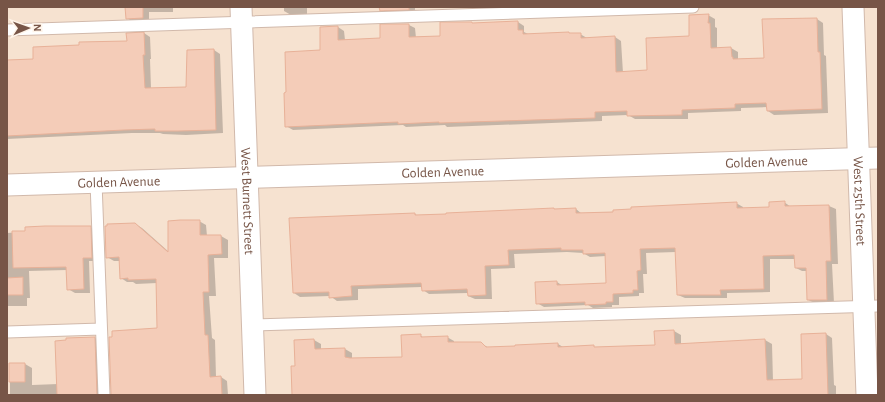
<svg xmlns="http://www.w3.org/2000/svg" width="885" height="402" font-family="'Alegreya Sans',sans-serif">
  <style>
    .residential { fill: #f6e2d0 }
    .shadow { fill: #0003 }
    .building { fill: #f4ccb8; stroke: #e8b198 }
    .lines { fill: none; stroke-linecap: round; stroke-linejoin: round }
    .service-casing { stroke: #d1b9ab; stroke-width: 13 }
    .minor-casing { stroke: #d1b9ab; stroke-width: 23 }
    .service { stroke: #fff; stroke-width: 11 }
    .minor { stroke: #fff; stroke-width: 21 }
    .labels { text-anchor: middle; stroke-width: 3.5; stroke-linejoin: round; paint-order: stroke }
    .street-label { font-size: 14px; fill: #775547; stroke: #fff5ea }
  </style>
  <rect width="100%" height="100%" fill="#fdf1e2"/>
  <path class="residential" d="M 7,7 L 878,7 L 878,395 L 7,395 Z"/>
  <path class="shadow" d="M 126,7 L 173,7 L 173,12 L 149,12 L 149,22 L 133,22 L 127,18 Z
    M 284,7 L 307,7 L 307,14 L 291,15 L 284,11 Z
    M 380,7 L 415,7 L 415,13 L 387,14 L 380,10 Z
    M 708,15 L 715,19 L 715,27 L 717,28 L 717,48 L 731,48 L 738,52 L 738,59 L 765,58 L 817,19 L 823,23 L 824,55 L 826,56 L 828,113 L 774,115 L 768,111 L 768,107 L 741,108 L 741,111 L 688,113 L 688,119 L 635,119 L 628,115 L 602,116 L 602,121 L 447,127 L 445,125 L 406,127 L 403,125 L 293,130 L 286,126 L 321,51 L 338,27 L 344,31 L 345,40 L 381,39 L 409,25 L 415,28 L 416,38 L 441,37 L 473,24 L 518,22 L 524,26 L 524,32 L 528,34 L 580,34 L 587,38 L 615,37 L 621,41 L 623,73 L 648,71 L 690,37 Z
    M 144,33 L 150,37 L 151,59 L 150,59 L 151,88 L 187,88 L 214,50 L 220,54 L 223,133 L 186,135 L 163,134 L 160,133 L 132,133 L 7,139 L 7,61 L 34,60 L 128,42 Z
    M 784,202 L 791,207 L 829,206 L 836,209 L 838,264 L 832,264 L 834,303 L 815,303 L 808,300 L 807,271 L 802,271 L 796,268 L 795,259 L 770,259 L 770,292 L 727,293 L 727,298 L 685,298 L 678,295 L 676,252 L 646,253 L 647,274 L 643,274 L 644,293 L 639,293 L 639,296 L 619,297 L 619,305 L 612,305 L 612,307 L 593,308 L 588,305 L 544,307 L 537,303 L 557,282 L 563,286 L 607,284 L 606,256 L 590,257 L 583,253 L 567,252 L 514,254 L 515,268 L 491,269 L 492,299 L 475,299 L 468,296 L 468,293 L 429,294 L 423,290 L 422,287 L 358,289 L 358,300 L 337,301 L 330,296 L 300,297 L 294,293 L 415,214 L 418,216 L 576,209 L 582,214 L 736,203 L 743,207 L 743,209 L 770,208 Z
    M 199,221 L 206,225 L 207,236 L 221,236 L 228,240 L 228,258 L 214,258 L 216,296 L 209,296 L 212,338 L 215,340 L 216,377 L 221,377 L 227,381 L 228,395 L 112,395 L 158,329 L 157,283 L 136,284 L 133,282 L 127,282 L 121,278 L 120,261 L 114,261 L 107,257 L 135,224 L 142,228 L 169,252 Z
    M 90,227 L 97,231 L 98,261 L 89,261 L 90,293 L 75,293 L 68,289 L 67,270 L 29,271 L 30,298 L 27,298 L 27,306 L 7,306 L 7,233 Z
    M 674,331 L 681,335 L 681,345 L 765,340 L 772,344 L 773,381 L 803,380 L 826,334 L 832,338 L 834,385 L 836,386 L 836,395 L 294,395 L 296,367 L 314,340 L 321,344 L 321,350 L 345,349 L 352,353 L 352,359 L 403,358 L 421,336 L 424,338 L 447,337 L 454,341 L 454,343 L 481,343 L 489,348 L 558,344 L 563,347 L 593,346 L 596,348 L 656,346 Z
    M 95,338 L 102,342 L 103,395 L 10,395 L 10,364 L 25,364 L 32,368 L 32,385 L 58,384 Z"/>
  <path class="building" d="M 125,7 L 143,7 L 143,18 L 126,19 Z
    M 379,7 L 409,7 L 409,10 L 380,11 Z
    M 709,14 L 708,23 L 710,23 L 711,48 L 731,47 L 732,57 L 733,57 L 733,59 L 764,58 L 762,19 L 817,18 L 818,52 L 820,52 L 822,109 L 767,111 L 766,103 L 735,104 L 735,108 L 682,110 L 682,115 L 680,115 L 627,116 L 627,111 L 595,112 L 595,118 L 439,123 L 439,122 L 398,124 L 398,122 L 285,127 L 284,93 L 286,92 L 285,52 L 320,50 L 320,27 L 338,26 L 338,40 L 380,38 L 380,24 L 409,24 L 409,37 L 440,36 L 440,22 L 472,22 L 472,23 L 518,21 L 518,30 L 523,30 L 523,34 L 569,32 L 569,33 L 581,33 L 581,38 L 615,36 L 616,72 L 647,70 L 646,38 L 689,36 L 689,15 Z
    M 144,32 L 145,55 L 143,55 L 145,88 L 186,87 L 187,50 L 214,49 L 216,130 L 178,131 L 155,131 L 155,129 L 124,130 L 7,136 L 7,60 L 33,59 L 33,47 L 79,45 L 79,42 L 127,41 L 126,33 Z
    M 785,201 L 785,206 L 829,205 L 831,261 L 826,261 L 827,300 L 807,300 L 806,268 L 795,268 L 794,255 L 763,256 L 764,289 L 720,290 L 721,295 L 677,295 L 675,248 L 640,249 L 641,270 L 637,271 L 638,290 L 633,290 L 633,293 L 613,294 L 613,302 L 606,302 L 606,304 L 585,305 L 585,302 L 536,304 L 535,282 L 557,281 L 557,285 L 606,283 L 605,253 L 583,254 L 583,250 L 561,250 L 561,248 L 508,250 L 509,265 L 485,266 L 486,295 L 468,296 L 467,289 L 422,291 L 421,283 L 351,286 L 352,296 L 329,298 L 329,292 L 293,293 L 289,218 L 415,213 L 415,215 L 446,214 L 446,213 L 554,208 L 554,209 L 576,208 L 576,213 L 613,212 L 613,210 L 631,209 L 631,207 L 737,202 L 737,208 L 769,207 L 769,202 Z
    M 180,220 L 200,220 L 200,235 L 221,235 L 222,254 L 208,255 L 209,292 L 203,292 L 205,335 L 208,335 L 210,377 L 221,376 L 222,395 L 111,395 L 109,337 L 112,337 L 112,331 L 157,328 L 156,279 L 128,280 L 128,278 L 120,279 L 119,257 L 106,258 L 105,226 L 107,226 L 107,224 L 135,223 L 168,252 L 168,221 Z
    M 45,226 L 91,226 L 92,258 L 83,258 L 84,289 L 67,290 L 66,267 L 13,268 L 12,231 L 25,231 L 25,227 Z
    M 23,277 L 23,295 L 7,295 L 7,278 Z
    M 674,330 L 675,344 L 765,339 L 767,380 L 802,379 L 801,334 L 826,333 L 828,395 L 292,395 L 291,366 L 295,366 L 294,340 L 314,339 L 315,349 L 345,348 L 345,357 L 350,358 L 402,357 L 401,335 L 421,334 L 421,337 L 448,336 L 448,342 L 481,342 L 486,347 L 515,346 L 515,345 L 558,343 L 558,347 L 594,345 L 594,347 L 655,345 L 654,331 Z
    M 95,337 L 97,395 L 57,395 L 55,341 L 66,340 L 66,338 Z
    M 9,363 L 25,363 L 25,382 L 9,382 Z"/>
  <g class="lines">
    <defs>
      <path id="service" d="M 7,30 L 693,7
        M 96,182 L 104,395
        M 253,325 L 878,306
        M 7,332 L 101,329"/>
      <g id="minor">
        <path id="s1" d="M 241,7 L 255,395"/>
        <path id="s2" d="M 853,7 L 867,395"/>
        <path id="s3" d="M 7,185 L 878,158"/>
      </g>
    </defs>
    <use href="#service" class="service-casing"/>
    <use href="#minor" class="minor-casing"/>
    <use href="#service" class="service"/>
    <use href="#minor" class="minor"/>
  </g>
  <g class="labels">
    <g class="street-label">
      <text dy="5" stroke="none"><textPath href="#s3" startOffset="760">Golden Avenue</textPath></text>
      <text dy="5" stroke="none"><textPath href="#s3" startOffset="436">Golden Avenue</textPath></text>
      <text dy="5" stroke="none"><textPath href="#s3" startOffset="112">Golden Avenue</textPath></text>
      <text dy="5" stroke="none"><textPath href="#s1" startOffset="194">West Burnett Street</textPath></text>
      <text dy="5" stroke="none"><textPath href="#s2" startOffset="194">West 25th Street</textPath></text>
    </g>
  </g>
  <rect width="885" height="402" fill="none" stroke="#775547" stroke-width="16"/>
  <g transform="translate(28 28) rotate(88)" stroke="#fff5ea" stroke-width="3" paint-order="stroke">
  <path d="M0-3L7 15L0 10L-7 15Z" fill="#775547"/>
  <text y="-6" font-size="11" font-weight="bold" text-anchor="middle" fill="#775547">N</text>
  </g>
</svg>
